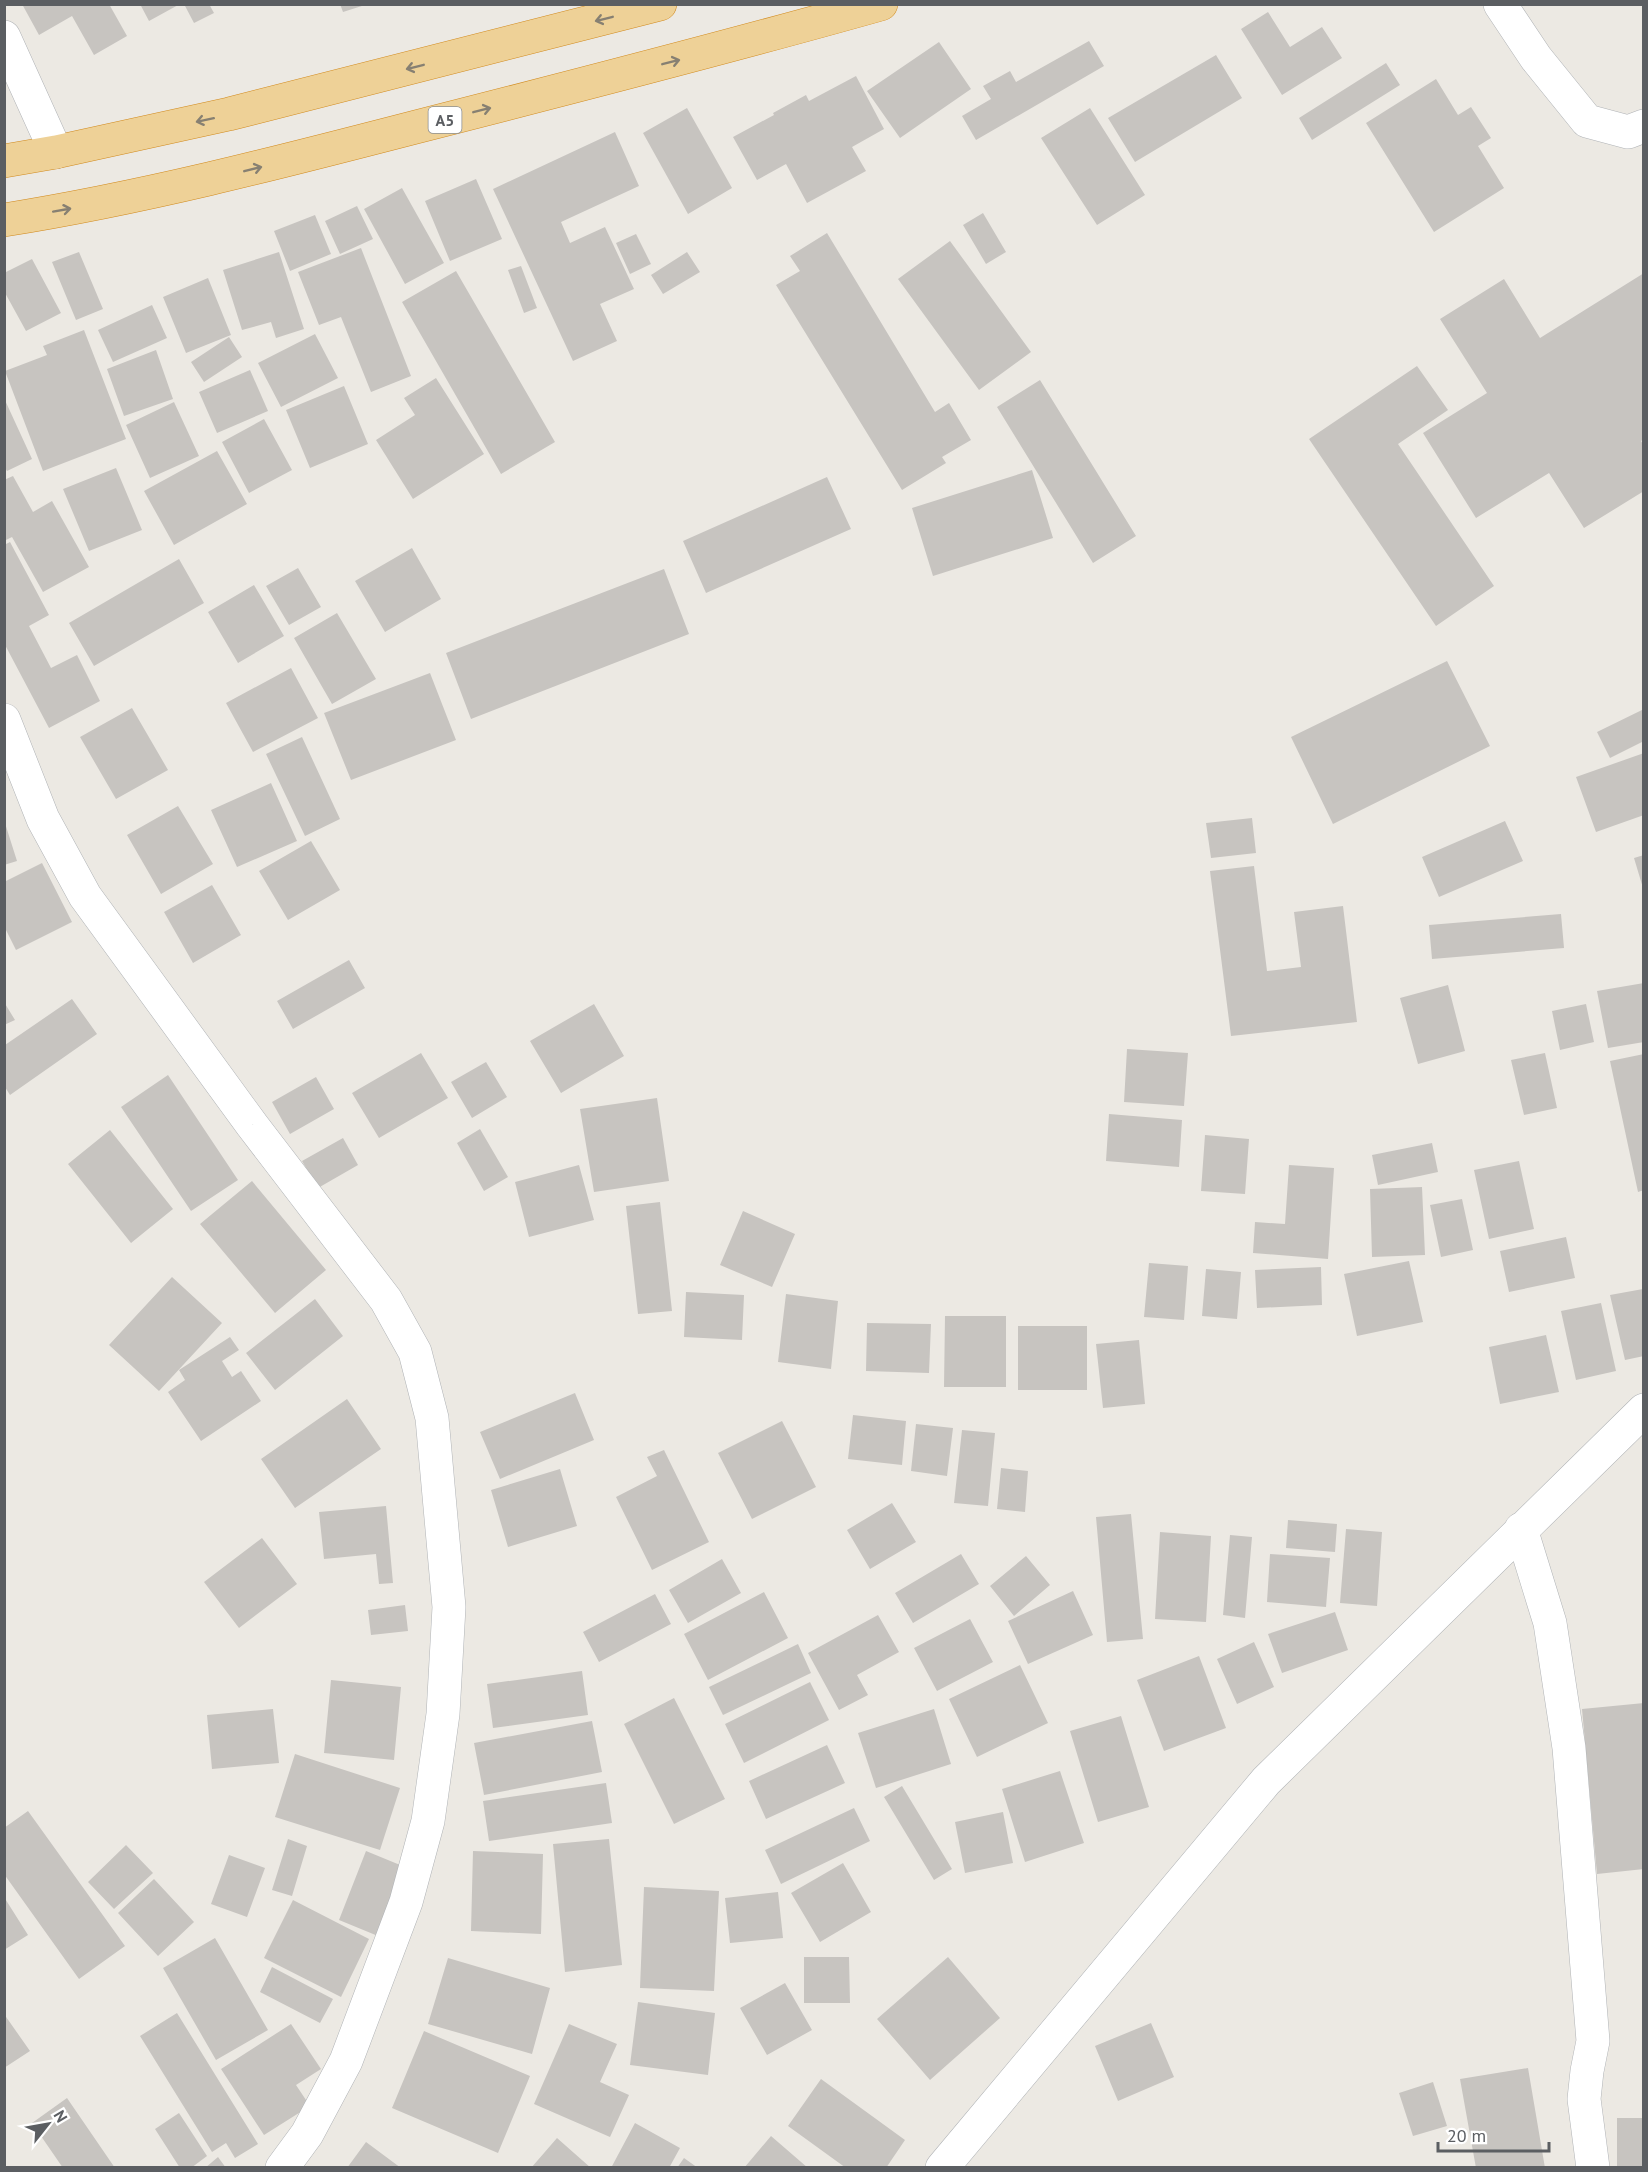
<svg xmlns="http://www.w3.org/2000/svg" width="1648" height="2172" font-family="'PT Sans',sans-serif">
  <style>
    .building { fill: #c7c4c0 }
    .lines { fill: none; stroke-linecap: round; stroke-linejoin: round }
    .minor-casing { stroke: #b0b3b6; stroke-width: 34 }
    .highway-casing { stroke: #d18a1e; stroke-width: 34 }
    .minor { stroke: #fff; stroke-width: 33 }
    .highway { stroke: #eed197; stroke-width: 33 }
    .oneway { stroke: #878072 }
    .labels { text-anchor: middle; stroke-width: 6; stroke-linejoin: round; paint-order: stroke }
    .shield { fill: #fff; stroke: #8c8e91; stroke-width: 1.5 }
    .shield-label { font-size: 16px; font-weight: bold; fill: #5b5e62 }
  </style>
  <rect width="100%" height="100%" fill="#ece9e3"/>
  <path class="building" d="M 22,4 L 109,4 L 127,36 L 94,55 L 72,16 L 39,35 Z
    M 140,4 L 180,4 L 149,21 Z
    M 184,4 L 209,4 L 214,13 L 194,23 Z
    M 340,4 L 365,4 L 365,5 L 343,12 Z
    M 1268,12 L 1290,47 L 1322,27 L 1342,58 L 1282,95 L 1241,29 Z
    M 1089,41 L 1104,66 L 976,140 L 962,116 L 991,99 L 983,86 L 1010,71 L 1016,82 Z
    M 939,42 L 971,89 L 900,138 L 867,91 Z
    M 1216,55 L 1242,98 L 1135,162 L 1108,118 Z
    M 1386,63 L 1400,85 L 1312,140 L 1299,118 Z
    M 856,76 L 884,129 L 852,147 L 866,171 L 807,203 L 786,164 L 757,180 L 733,137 L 774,115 L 773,113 L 806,95 L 809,101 Z
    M 1436,79 L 1458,115 L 1471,107 L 1491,138 L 1478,146 L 1504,188 L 1434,232 L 1366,123 Z
    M 687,108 L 732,188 L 688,214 L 643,133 Z
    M 1090,108 L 1145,195 L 1097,225 L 1041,138 Z
    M 615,132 L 639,186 L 561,222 L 570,243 L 605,227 L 634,289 L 600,304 L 617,341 L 573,361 L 493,189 Z
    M 476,179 L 502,239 L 450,261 L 425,201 Z
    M 402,188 L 444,263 L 405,284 L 364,209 Z
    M 357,206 L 373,239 L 340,254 L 325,221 Z
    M 983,213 L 1006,252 L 986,264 L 963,225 Z
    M 315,215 L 331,254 L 290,271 L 274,231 Z
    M 827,233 L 935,412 L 949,403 L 971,440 L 942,457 L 946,463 L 902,490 L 776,285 L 800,271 L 790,256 Z
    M 636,234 L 651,264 L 630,274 L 616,243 Z
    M 950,241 L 1031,352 L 979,390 L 898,279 Z
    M 361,248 L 411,376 L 371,392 L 341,317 L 319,325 L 298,272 Z
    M 79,252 L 103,309 L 76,320 L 52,262 Z
    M 279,252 L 304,329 L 276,338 L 271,322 L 242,330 L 223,270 Z
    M 687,252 L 700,272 L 663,294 L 651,275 Z
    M 32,259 L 61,313 L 26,331 L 4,291 L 4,273 Z
    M 521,266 L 537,308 L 524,313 L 508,270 Z
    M 456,271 L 555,442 L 501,474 L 402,302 Z
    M 1644,273 L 1644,439 L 1641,441 L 1644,446 L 1644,491 L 1584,528 L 1549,473 L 1476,518 L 1423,433 L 1487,393 L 1440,319 L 1504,279 L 1540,338 Z
    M 208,278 L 231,335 L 186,353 L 163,297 Z
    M 152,305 L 167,338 L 113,362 L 98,330 Z
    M 84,330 L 126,439 L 43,471 L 5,371 L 47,355 L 43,346 Z
    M 315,334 L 338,378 L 281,407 L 258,363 Z
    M 229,337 L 242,357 L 204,382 L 191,362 Z
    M 156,350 L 173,399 L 124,416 L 107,369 Z
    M 1417,366 L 1448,410 L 1398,444 L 1494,586 L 1436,626 L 1309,439 Z
    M 250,370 L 268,411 L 217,433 L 199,392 Z
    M 436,378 L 484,454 L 413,499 L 376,440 L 415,415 L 404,398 Z
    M 1040,380 L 1136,536 L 1093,563 L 997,407 Z
    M 344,386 L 368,444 L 310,468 L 286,410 Z
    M 4,398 L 32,459 L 7,471 L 4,466 Z
    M 174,402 L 199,456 L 150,478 L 126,425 Z
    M 264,419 L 292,470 L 249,493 L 222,442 Z
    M 217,451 L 247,504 L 174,545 L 144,491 Z
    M 116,468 L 142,530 L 89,551 L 63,489 Z
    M 1032,470 L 1053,538 L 933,576 L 912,508 Z
    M 13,476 L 33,512 L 52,501 L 89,567 L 43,592 L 12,537 L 4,541 L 4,480 Z
    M 827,477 L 851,529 L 706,593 L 683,541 Z
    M 10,542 L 49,615 L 29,626 L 51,668 L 77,655 L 100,701 L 49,728 L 4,643 L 4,545 Z
    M 412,548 L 441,599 L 385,632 L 355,581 Z
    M 179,559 L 204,603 L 94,666 L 69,623 Z
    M 298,568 L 321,607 L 289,625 L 266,586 Z
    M 664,569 L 689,634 L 471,719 L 446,653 Z
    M 254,585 L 284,636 L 238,663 L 208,612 Z
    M 337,613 L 376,679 L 332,704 L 294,638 Z
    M 1447,661 L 1490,746 L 1333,824 L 1291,737 Z
    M 291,668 L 318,718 L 253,752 L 226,703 Z
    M 430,673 L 456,740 L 351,780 L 324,713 Z
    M 132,708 L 168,770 L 116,799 L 80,737 Z
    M 1644,709 L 1644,741 L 1610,758 L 1597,732 Z
    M 302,737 L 340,819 L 305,836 L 266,754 Z
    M 1644,753 L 1644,815 L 1596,832 L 1576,777 Z
    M 271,783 L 297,841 L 237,867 L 211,810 Z
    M 178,806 L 213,864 L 161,894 L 127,835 Z
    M 1252,818 L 1256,853 L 1211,858 L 1206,823 Z
    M 4,820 L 17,861 L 4,865 Z
    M 1505,821 L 1523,861 L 1439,897 L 1422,857 Z
    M 311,841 L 340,890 L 288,920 L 259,871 Z
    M 1644,855 L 1644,888 L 1643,888 L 1634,858 Z
    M 42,863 L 72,922 L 16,950 L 4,926 L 4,882 Z
    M 1254,866 L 1267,971 L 1301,967 L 1294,912 L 1343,906 L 1357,1022 L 1231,1036 L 1210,871 Z
    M 212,885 L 241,935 L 193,963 L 164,912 Z
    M 1561,914 L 1564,948 L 1432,959 L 1429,925 Z
    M 349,960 L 365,988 L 293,1029 L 277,1001 Z
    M 1644,983 L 1644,1042 L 1608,1048 L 1597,991 Z
    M 1448,985 L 1465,1051 L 1418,1064 L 1400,998 Z
    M 72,999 L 97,1034 L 10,1095 L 5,1087 L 5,1045 Z
    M 4,1002 L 15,1020 L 4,1025 Z
    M 594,1004 L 624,1056 L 561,1093 L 530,1041 Z
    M 1586,1004 L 1594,1042 L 1560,1050 L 1552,1011 Z
    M 1127,1049 L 1188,1053 L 1184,1106 L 1124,1102 Z
    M 421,1053 L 448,1098 L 379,1138 L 352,1093 Z
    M 1545,1053 L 1557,1108 L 1524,1115 L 1511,1060 Z
    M 1644,1054 L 1644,1190 L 1638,1192 L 1610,1061 Z
    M 486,1062 L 507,1097 L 472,1118 L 451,1082 Z
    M 168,1075 L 238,1180 L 191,1211 L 121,1107 Z
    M 316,1077 L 334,1109 L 290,1134 L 272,1102 Z
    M 657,1098 L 669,1181 L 594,1192 L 580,1109 Z
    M 1109,1114 L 1182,1120 L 1179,1167 L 1106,1161 Z
    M 480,1129 L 508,1177 L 484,1191 L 457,1143 Z
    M 110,1130 L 173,1209 L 131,1243 L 68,1164 Z
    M 1205,1135 L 1249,1139 L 1245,1194 L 1201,1191 Z
    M 343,1138 L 358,1165 L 318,1188 L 302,1161 Z
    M 1432,1143 L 1438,1172 L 1378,1185 L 1372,1155 Z
    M 1519,1161 L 1534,1229 L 1489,1239 L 1474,1170 Z
    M 579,1165 L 594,1220 L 529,1237 L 515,1182 Z
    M 1289,1165 L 1334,1168 L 1328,1259 L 1253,1253 L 1255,1222 L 1285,1224 Z
    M 252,1181 L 326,1270 L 275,1313 L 200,1224 Z
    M 1422,1187 L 1425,1255 L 1372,1257 L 1370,1189 Z
    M 1462,1199 L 1473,1250 L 1441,1257 L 1430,1205 Z
    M 660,1202 L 672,1311 L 638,1314 L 626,1206 Z
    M 743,1211 L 795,1234 L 772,1287 L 720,1265 Z
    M 1566,1237 L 1575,1278 L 1509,1292 L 1500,1251 Z
    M 1409,1261 L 1423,1322 L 1357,1336 L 1344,1274 Z
    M 1149,1263 L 1188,1266 L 1184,1320 L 1144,1317 Z
    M 1321,1267 L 1322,1305 L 1257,1308 L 1255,1270 Z
    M 1206,1269 L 1241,1272 L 1237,1319 L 1202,1316 Z
    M 172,1277 L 222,1323 L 159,1391 L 109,1345 Z
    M 1643,1289 L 1644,1356 L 1625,1360 L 1610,1295 Z
    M 686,1292 L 744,1295 L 742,1340 L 684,1337 Z
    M 786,1294 L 838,1301 L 831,1369 L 778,1362 Z
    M 315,1299 L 343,1336 L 275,1390 L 246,1353 Z
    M 1601,1303 L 1616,1371 L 1576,1380 L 1561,1311 Z
    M 945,1316 L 1006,1316 L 1006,1387 L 944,1387 Z
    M 867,1323 L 931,1324 L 929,1373 L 866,1371 Z
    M 1018,1326 L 1087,1326 L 1087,1390 L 1018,1390 Z
    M 1546,1335 L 1559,1392 L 1500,1404 L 1489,1347 Z
    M 230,1337 L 239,1350 L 222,1361 L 232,1377 L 241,1371 L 261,1401 L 201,1441 L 168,1392 L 185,1380 L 179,1370 Z
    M 1139,1340 L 1145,1404 L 1103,1408 L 1096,1344 Z
    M 575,1393 L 594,1440 L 500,1479 L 480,1432 Z
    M 347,1399 L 381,1449 L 295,1508 L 261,1459 Z
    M 853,1415 L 906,1421 L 902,1465 L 848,1459 Z
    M 782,1421 L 816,1487 L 752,1519 L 718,1453 Z
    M 916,1424 L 953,1428 L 947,1476 L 911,1471 Z
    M 962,1430 L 995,1433 L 988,1506 L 954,1503 Z
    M 664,1450 L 709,1542 L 652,1570 L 616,1497 L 657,1476 L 647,1457 Z
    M 1001,1468 L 1028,1471 L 1025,1512 L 997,1509 Z
    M 560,1469 L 577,1526 L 508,1547 L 491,1490 Z
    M 892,1503 L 916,1542 L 870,1569 L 847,1530 Z
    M 386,1506 L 393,1583 L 379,1584 L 376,1554 L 324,1559 L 319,1512 Z
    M 1131,1514 L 1143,1639 L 1107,1642 L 1096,1517 Z
    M 1288,1520 L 1337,1524 L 1335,1552 L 1286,1548 Z
    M 1346,1529 L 1382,1532 L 1377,1606 L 1340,1603 Z
    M 1160,1532 L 1211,1536 L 1206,1622 L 1155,1619 Z
    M 1230,1535 L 1252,1537 L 1245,1618 L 1223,1615 Z
    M 262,1538 L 297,1584 L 239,1628 L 204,1582 Z
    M 961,1554 L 979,1584 L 913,1623 L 895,1593 Z
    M 1270,1554 L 1330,1558 L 1326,1607 L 1267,1602 Z
    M 1026,1556 L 1050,1585 L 1014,1616 L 990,1586 Z
    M 722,1559 L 741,1593 L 688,1623 L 669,1590 Z
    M 1073,1591 L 1093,1635 L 1028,1664 L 1008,1621 Z
    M 764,1592 L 788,1638 L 708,1680 L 684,1634 Z
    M 655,1594 L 671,1624 L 599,1662 L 583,1632 Z
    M 405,1605 L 408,1631 L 371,1635 L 368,1610 Z
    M 1335,1612 L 1348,1650 L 1282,1673 L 1268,1634 Z
    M 878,1615 L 899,1652 L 857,1675 L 868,1695 L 839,1710 L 808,1653 Z
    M 970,1619 L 993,1662 L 937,1691 L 914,1648 Z
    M 1254,1642 L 1274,1687 L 1237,1704 L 1217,1659 Z
    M 798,1644 L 811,1673 L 723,1715 L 709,1687 Z
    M 1199,1656 L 1226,1728 L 1164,1751 L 1137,1680 Z
    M 1020,1665 L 1048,1723 L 977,1757 L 949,1699 Z
    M 582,1671 L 588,1715 L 493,1728 L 487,1684 Z
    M 331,1680 L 401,1687 L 394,1760 L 324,1753 Z
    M 810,1682 L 829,1720 L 744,1763 L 725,1724 Z
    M 674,1698 L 725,1799 L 674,1824 L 624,1724 Z
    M 1644,1703 L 1644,1869 L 1597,1874 L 1582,1709 Z
    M 273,1709 L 279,1763 L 212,1769 L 207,1715 Z
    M 934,1709 L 951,1764 L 876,1788 L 858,1733 Z
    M 1121,1716 L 1149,1807 L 1098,1822 L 1070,1731 Z
    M 592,1721 L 602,1772 L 484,1795 L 474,1743 Z
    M 827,1745 L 845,1783 L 766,1819 L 749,1781 Z
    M 295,1754 L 400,1788 L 380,1850 L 275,1817 Z
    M 1060,1771 L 1084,1843 L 1025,1862 L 1002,1789 Z
    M 606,1783 L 612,1823 L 489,1841 L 483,1801 Z
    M 902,1786 L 952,1869 L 934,1880 L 884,1797 Z
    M 854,1808 L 870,1841 L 781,1884 L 765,1850 Z
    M 28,1811 L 125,1946 L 79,1979 L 4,1874 L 4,1828 Z
    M 1003,1812 L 1013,1863 L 965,1873 L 955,1822 Z
    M 288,1839 L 307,1846 L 292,1896 L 272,1890 Z
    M 609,1839 L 622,1965 L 565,1972 L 553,1844 Z
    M 126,1845 L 153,1873 L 114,1909 L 88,1882 Z
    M 366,1851 L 405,1867 L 378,1936 L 339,1920 Z
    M 473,1851 L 543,1854 L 541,1934 L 471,1931 Z
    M 229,1855 L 265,1868 L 247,1917 L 211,1904 Z
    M 843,1863 L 871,1912 L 820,1942 L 791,1893 Z
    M 154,1879 L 194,1922 L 158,1956 L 118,1913 Z
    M 644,1887 L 719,1891 L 714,1991 L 640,1988 Z
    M 778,1892 L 783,1938 L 730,1943 L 725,1898 Z
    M 4,1897 L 28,1935 L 4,1950 Z
    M 293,1900 L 369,1939 L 341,1997 L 264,1958 Z
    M 215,1938 L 268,2030 L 216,2060 L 163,1968 Z
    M 804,1957 L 849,1957 L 850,2003 L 804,2003 Z
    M 948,1957 L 1000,2018 L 930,2080 L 877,2019 Z
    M 448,1958 L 550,1988 L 532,2054 L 428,2024 Z
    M 272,1967 L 333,1999 L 320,2023 L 260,1992 Z
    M 785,1983 L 812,2030 L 767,2055 L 740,2008 Z
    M 638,2002 L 715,2013 L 708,2075 L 630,2065 Z
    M 177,2013 L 258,2144 L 235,2158 L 226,2143 L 212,2152 L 140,2036 Z
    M 4,2014 L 30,2051 L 4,2068 Z
    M 1151,2023 L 1174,2077 L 1118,2101 L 1095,2046 Z
    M 291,2024 L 321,2069 L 296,2085 L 310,2106 L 264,2135 L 221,2069 Z
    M 569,2024 L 617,2044 L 600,2082 L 629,2095 L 610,2137 L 534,2104 Z
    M 424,2031 L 530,2076 L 498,2153 L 392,2108 Z
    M 1528,2068 L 1545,2168 L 1476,2168 L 1460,2079 Z
    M 821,2079 L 905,2140 L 886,2168 L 846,2168 L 788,2126 Z
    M 1433,2082 L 1447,2126 L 1413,2136 L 1399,2093 Z
    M 67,2098 L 115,2168 L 63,2168 L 32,2123 Z
    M 179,2113 L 207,2156 L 191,2168 L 180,2168 L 155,2129 Z
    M 1617,2118 L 1644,2118 L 1644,2168 L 1617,2168 Z
    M 635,2123 L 680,2148 L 669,2168 L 611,2168 Z
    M 771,2136 L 808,2168 L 744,2168 Z
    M 557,2138 L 591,2168 L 531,2168 Z
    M 366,2142 L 401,2168 L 347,2168 Z
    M 218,2157 L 226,2168 L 205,2168 Z
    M 684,2158 L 698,2168 L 677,2168 Z"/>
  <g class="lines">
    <defs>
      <path id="minor" d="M 1500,4 L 1536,58 L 1587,121 L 1628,132 L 1644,126
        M 4,37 L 56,152
        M 4,720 L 43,819 L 85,896 L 252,1125 L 386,1300 L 415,1352 L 432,1418 L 449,1607 L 443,1714 L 428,1821 L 406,1902 L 346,2061 L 307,2134 L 282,2168
        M 1521,1529 L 1550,1623 L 1569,1748 L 1593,2041 L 1587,2071 L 1584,2099 L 1593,2168
        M 942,2168 L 1266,1781 L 1644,1410"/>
      <path id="highway" d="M 4,161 L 56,152 L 229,114 L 660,4
        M 4,220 C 142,198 277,163 412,128 C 569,88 725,48 881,4"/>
    </defs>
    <use href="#minor" class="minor-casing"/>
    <use href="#highway" class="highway-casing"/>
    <use href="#minor" class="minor"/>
    <use href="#highway" class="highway"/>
  </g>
  <defs><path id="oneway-shaft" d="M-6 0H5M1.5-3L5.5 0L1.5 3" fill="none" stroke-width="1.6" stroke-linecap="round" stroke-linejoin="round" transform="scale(1.5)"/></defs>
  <g class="oneway">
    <use href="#oneway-shaft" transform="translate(604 19) rotate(166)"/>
    <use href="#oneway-shaft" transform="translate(671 62) rotate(-14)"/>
    <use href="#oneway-shaft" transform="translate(415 67) rotate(166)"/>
    <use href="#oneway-shaft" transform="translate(482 110) rotate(-14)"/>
    <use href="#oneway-shaft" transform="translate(205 120) rotate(168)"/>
    <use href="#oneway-shaft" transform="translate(253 169) rotate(-14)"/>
    <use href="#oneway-shaft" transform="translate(62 210) rotate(-10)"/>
  </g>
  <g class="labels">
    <rect class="shield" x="428.5" y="107" width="33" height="26" rx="4.5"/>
    <g class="shield-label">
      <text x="445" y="126">A5</text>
    </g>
  </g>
  <rect width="1648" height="2172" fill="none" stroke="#5b5e62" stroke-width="12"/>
  <g transform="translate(48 2124) rotate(59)" stroke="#ffffff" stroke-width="4.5" paint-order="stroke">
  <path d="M0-4.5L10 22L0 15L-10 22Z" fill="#5b5e62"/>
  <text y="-9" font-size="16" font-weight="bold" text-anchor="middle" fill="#5b5e62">N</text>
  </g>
  <path d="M1438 2142v9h111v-9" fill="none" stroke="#5b5e62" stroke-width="3"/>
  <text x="1447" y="2142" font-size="18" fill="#5b5e62" stroke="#ffffff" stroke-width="4.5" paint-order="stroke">20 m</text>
</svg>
